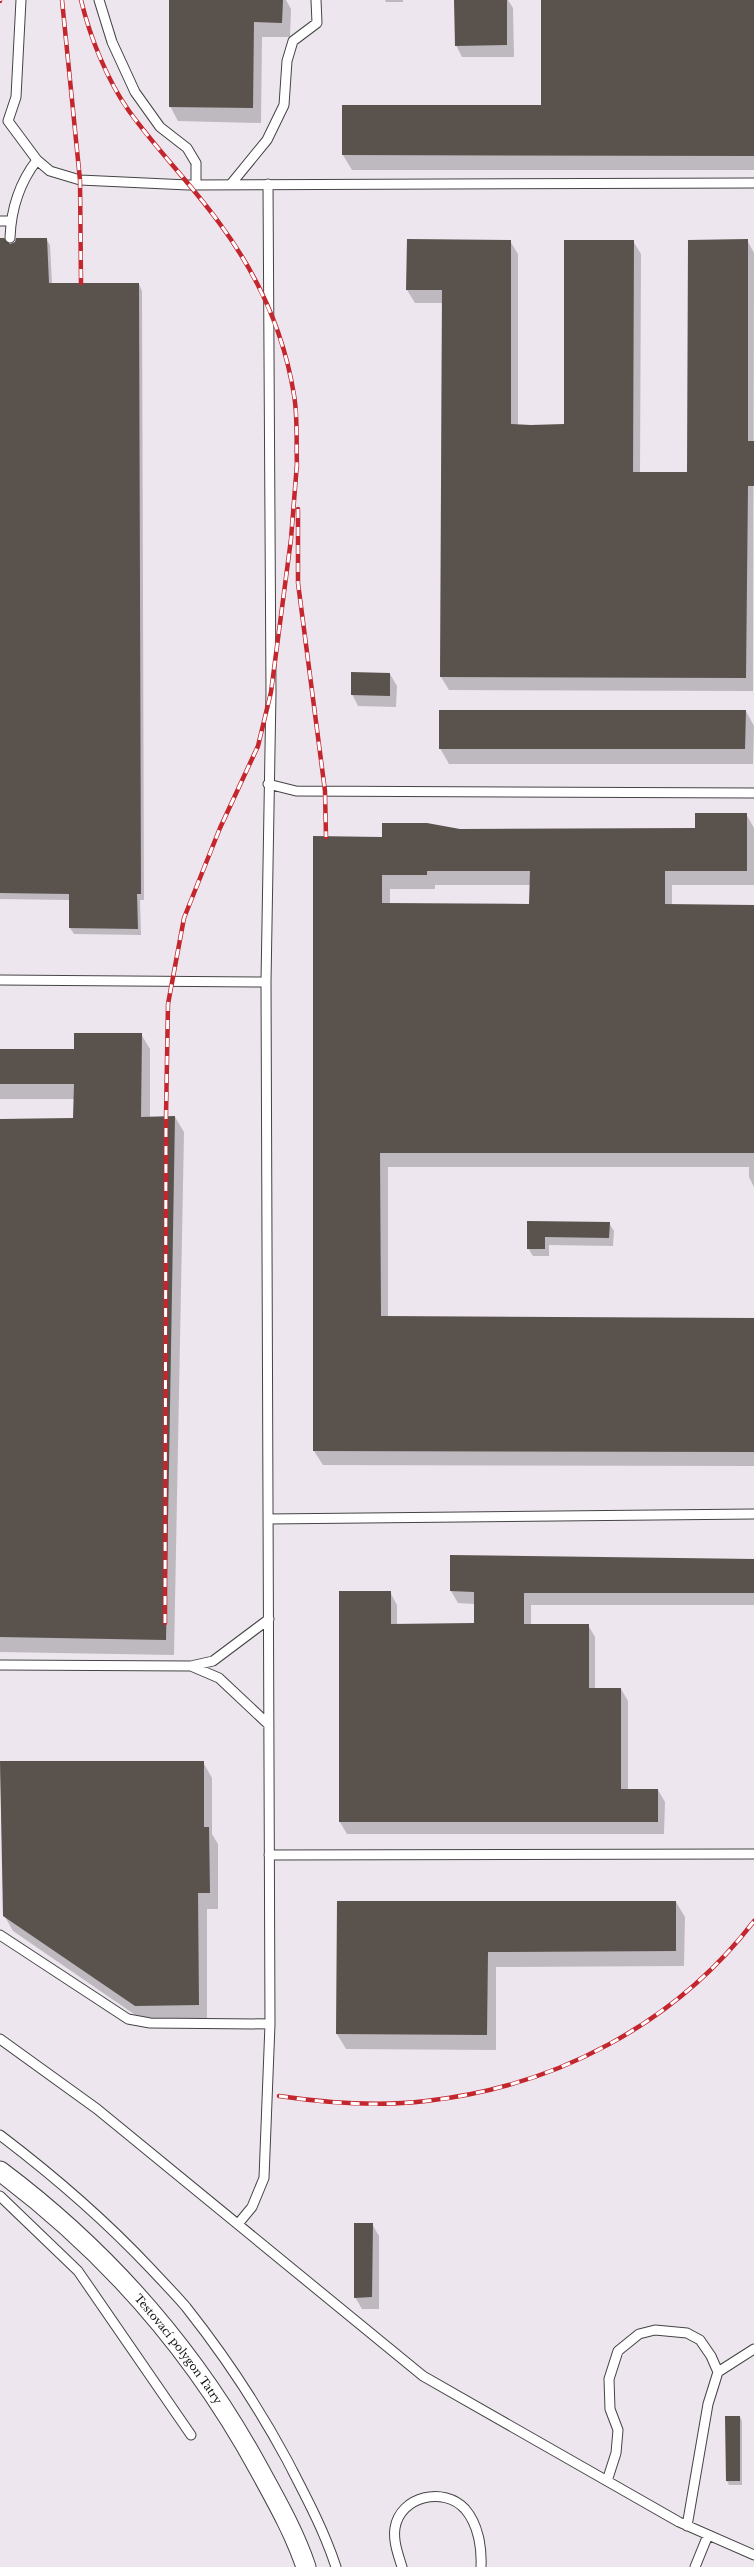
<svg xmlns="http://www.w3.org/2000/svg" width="754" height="2567" font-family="'Libre Baskerville',serif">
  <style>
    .industrial { fill: #eee6ef }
    .shadow { fill: #0003; fill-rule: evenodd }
    .building { fill: #5a524d; fill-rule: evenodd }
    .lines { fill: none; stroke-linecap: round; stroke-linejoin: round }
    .service-casing { stroke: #444; stroke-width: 11 }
    .minor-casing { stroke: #444; stroke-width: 21 }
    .service { stroke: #fff; stroke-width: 9 }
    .minor { stroke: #fff; stroke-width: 19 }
    .rail-casing { stroke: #c4262e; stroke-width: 4.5 }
    .rail { stroke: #fff; stroke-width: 3; stroke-dasharray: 9; stroke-linecap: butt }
    .labels { text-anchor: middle; stroke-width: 4; stroke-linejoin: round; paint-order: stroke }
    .street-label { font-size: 11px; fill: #111; stroke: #fff }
  </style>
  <rect width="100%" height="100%" fill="#fffdf5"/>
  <path class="industrial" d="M 0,0 L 754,0 L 754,2567 L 0,2567 Z"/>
  <path class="shadow" d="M 170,0 L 286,0 L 291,9 L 290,37 L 262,37 L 261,123 L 178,121 L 170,106 Z
    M 385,0 L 403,0 L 403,2 L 386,2 Z
    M 455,0 L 508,0 L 513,8 L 514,57 L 462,57 L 456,45 Z
    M 543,0 L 754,0 L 754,170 L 352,170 L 343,155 L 343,106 L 542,106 Z
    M 0,239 L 10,245 L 46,239 L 50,245 L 52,284 L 139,284 L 142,291 L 144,900 L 140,900 L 141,935 L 74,934 L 70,928 L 70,900 L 0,899 Z
    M 747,240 L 754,253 L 753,691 L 449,690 L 441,677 L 442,303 L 415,303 L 407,290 L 510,241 L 518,254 L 518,425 L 565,425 L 633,241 L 641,254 L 640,473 L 688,473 Z
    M 390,674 L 397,686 L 396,707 L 358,706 L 352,694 Z
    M 746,711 L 754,726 L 753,764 L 449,764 L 440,748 Z
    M 746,814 L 754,828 L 754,885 L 672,885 L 672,905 L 754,905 L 754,1187 L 749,1177 L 749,1167 L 388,1167 L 388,1317 L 754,1319 L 754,1466 L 323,1465 L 314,1451 L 314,838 L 383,838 L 460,830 L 696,829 ZM 435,885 L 530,885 L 530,905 L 390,904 L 390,889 L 435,889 Z
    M 141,1034 L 150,1049 L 150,1118 L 175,1117 L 184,1132 L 174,1655 L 0,1652 L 0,1120 L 74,1119 L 75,1099 L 0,1099 L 0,1050 L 75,1050 Z
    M 528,1222 L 609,1223 L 614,1231 L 613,1246 L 549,1245 L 549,1256 L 533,1256 L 528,1248 Z
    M 451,1556 L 754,1560 L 754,1605 L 531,1605 L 531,1625 L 588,1625 L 595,1637 L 595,1689 L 621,1689 L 628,1701 L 628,1790 L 658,1790 L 665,1802 L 664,1834 L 347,1834 L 340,1822 L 390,1592 L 397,1605 L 397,1625 L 475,1624 L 475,1604 L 458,1603 L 451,1591 Z
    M 0,1762 L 203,1762 L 212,1778 L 212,1834 L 218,1844 L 218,1909 L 207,1909 L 207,2021 L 144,2021 L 13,1931 L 4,1915 Z
    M 338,1902 L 676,1902 L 685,1917 L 684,1966 L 496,1967 L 496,2050 L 346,2049 L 337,2034 Z
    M 372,2224 L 379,2236 L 379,2309 L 362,2309 L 355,2297 Z
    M 726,2417 L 740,2417 L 742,2421 L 742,2485 L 729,2485 L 727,2481 Z"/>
  <path class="building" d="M 169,0 L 283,0 L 282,23 L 254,22 L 253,108 L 169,107 Z
    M 454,0 L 507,0 L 507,45 L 455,46 Z
    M 541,0 L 754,0 L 754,156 L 342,155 L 342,105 L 541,105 Z
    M 0,238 L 4,238 L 10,244 L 15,242 L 16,238 L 47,238 L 49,283 L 139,283 L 141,894 L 137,894 L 138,929 L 69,928 L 69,894 L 0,893 Z
    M 407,239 L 511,240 L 511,424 L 531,425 L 564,424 L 564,240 L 634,240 L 633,472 L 687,472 L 688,240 L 748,239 L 748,441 L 754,441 L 754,486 L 748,486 L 746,678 L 440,677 L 442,290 L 406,290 Z
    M 351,672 L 390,673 L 390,696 L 351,695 Z
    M 439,710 L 746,710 L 745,749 L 439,749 Z
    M 695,813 L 747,813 L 747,871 L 665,871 L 665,904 L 754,905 L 754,1153 L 380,1153 L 381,1316 L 754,1318 L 754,1452 L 313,1451 L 313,836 L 382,837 L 382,823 L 427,823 L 460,829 L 695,828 ZM 427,871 L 530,871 L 529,904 L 382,903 L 382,875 L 427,875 Z
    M 74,1033 L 142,1033 L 141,1117 L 175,1116 L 166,1640 L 0,1637 L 0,1119 L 73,1118 L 74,1084 L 0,1084 L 0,1049 L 74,1049 Z
    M 527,1221 L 610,1222 L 609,1238 L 545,1237 L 545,1249 L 527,1249 Z
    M 450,1555 L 754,1559 L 754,1593 L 524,1593 L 524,1624 L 589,1624 L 589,1688 L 621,1688 L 621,1789 L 658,1789 L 658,1822 L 339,1822 L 339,1591 L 391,1591 L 391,1624 L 474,1623 L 474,1592 L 450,1591 Z
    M 0,1761 L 204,1761 L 204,1827 L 209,1827 L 210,1893 L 198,1893 L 199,2005 L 135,2006 L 3,1916 Z
    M 337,1901 L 676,1901 L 676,1951 L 488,1952 L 487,2035 L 336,2034 Z
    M 354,2223 L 373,2223 L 372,2297 L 354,2298 Z
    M 725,2416 L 740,2416 L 740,2481 L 726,2481 Z"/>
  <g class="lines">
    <defs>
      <path id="service" d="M 99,0 L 112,42 L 135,92 L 160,127 L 187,148 L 196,163 L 196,185
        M 37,160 L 50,171 L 80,180 L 188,185 L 754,183
        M 231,184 L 267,140 L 284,105 L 287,61 L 293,41 L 317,23 L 316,0
        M 0,221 L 10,221
        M 10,238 C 11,210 20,182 37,160 L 8,121 L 16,97 L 21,0
        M 268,784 L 296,791 L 754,793
        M 0,980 L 266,982
        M 268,1519 L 754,1514
        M 0,1665 L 191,1666 L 219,1678 L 269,1725
        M 191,1666 L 213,1661 L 269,1619
        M 269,1855 L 754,1854
        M 0,1935 L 128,2019 L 150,2023 L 270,2024
        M 0,2039 L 97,2109 L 423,2376 L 679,2522 L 754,2555
        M 0,2135 C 54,2176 105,2220 151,2269 C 163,2282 175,2294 186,2307 C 224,2355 258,2406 287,2460 C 305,2495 324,2530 336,2567
        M 0,2196 L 78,2271 L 191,2435
        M 238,2224 L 252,2207 L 264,2178 L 270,2024 L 266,982 L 271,692 L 268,184
        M 718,2372 L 754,2349
        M 607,2481 L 616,2453 L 618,2430 L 610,2409 L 609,2379 L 618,2351 L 639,2334 L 655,2330 L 687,2333 L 700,2340 L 711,2356 L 718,2372 L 708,2404 L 687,2526
        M 402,2567 C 398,2554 393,2541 395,2528 C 400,2496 444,2486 465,2509 C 478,2524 482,2547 481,2567
        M 695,2567 L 708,2535"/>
      <g id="minor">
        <path id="s1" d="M 0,2171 C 108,2252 196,2353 260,2471 C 277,2502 295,2534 306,2567"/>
      </g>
    </defs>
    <use href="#service" class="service-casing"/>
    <use href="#minor" class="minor-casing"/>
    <use href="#service" class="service"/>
    <use href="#minor" class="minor"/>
    <defs>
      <path id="rail" d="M 62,0 L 80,180 L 81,283
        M 81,0 C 90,37 107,80 129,111 C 157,150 192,185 220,224 C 257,274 284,333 294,395 C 298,418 296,444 297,467
        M 0,1 L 0,0
        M 298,509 L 298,583 L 325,791 L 326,837
        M 165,1623 L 166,1117 L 168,1004 L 184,918 L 220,828 L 258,746 L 271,692 L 291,539 L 297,463
        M 279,2096 C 327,2103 377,2107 426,2101 C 555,2087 675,2024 754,1921"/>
    </defs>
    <use href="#rail" class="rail-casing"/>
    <use href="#rail" class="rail"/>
  </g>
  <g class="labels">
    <g class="street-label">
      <text dy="4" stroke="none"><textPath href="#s1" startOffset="253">Testovací polygon Tatry</textPath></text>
    </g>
  </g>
</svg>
